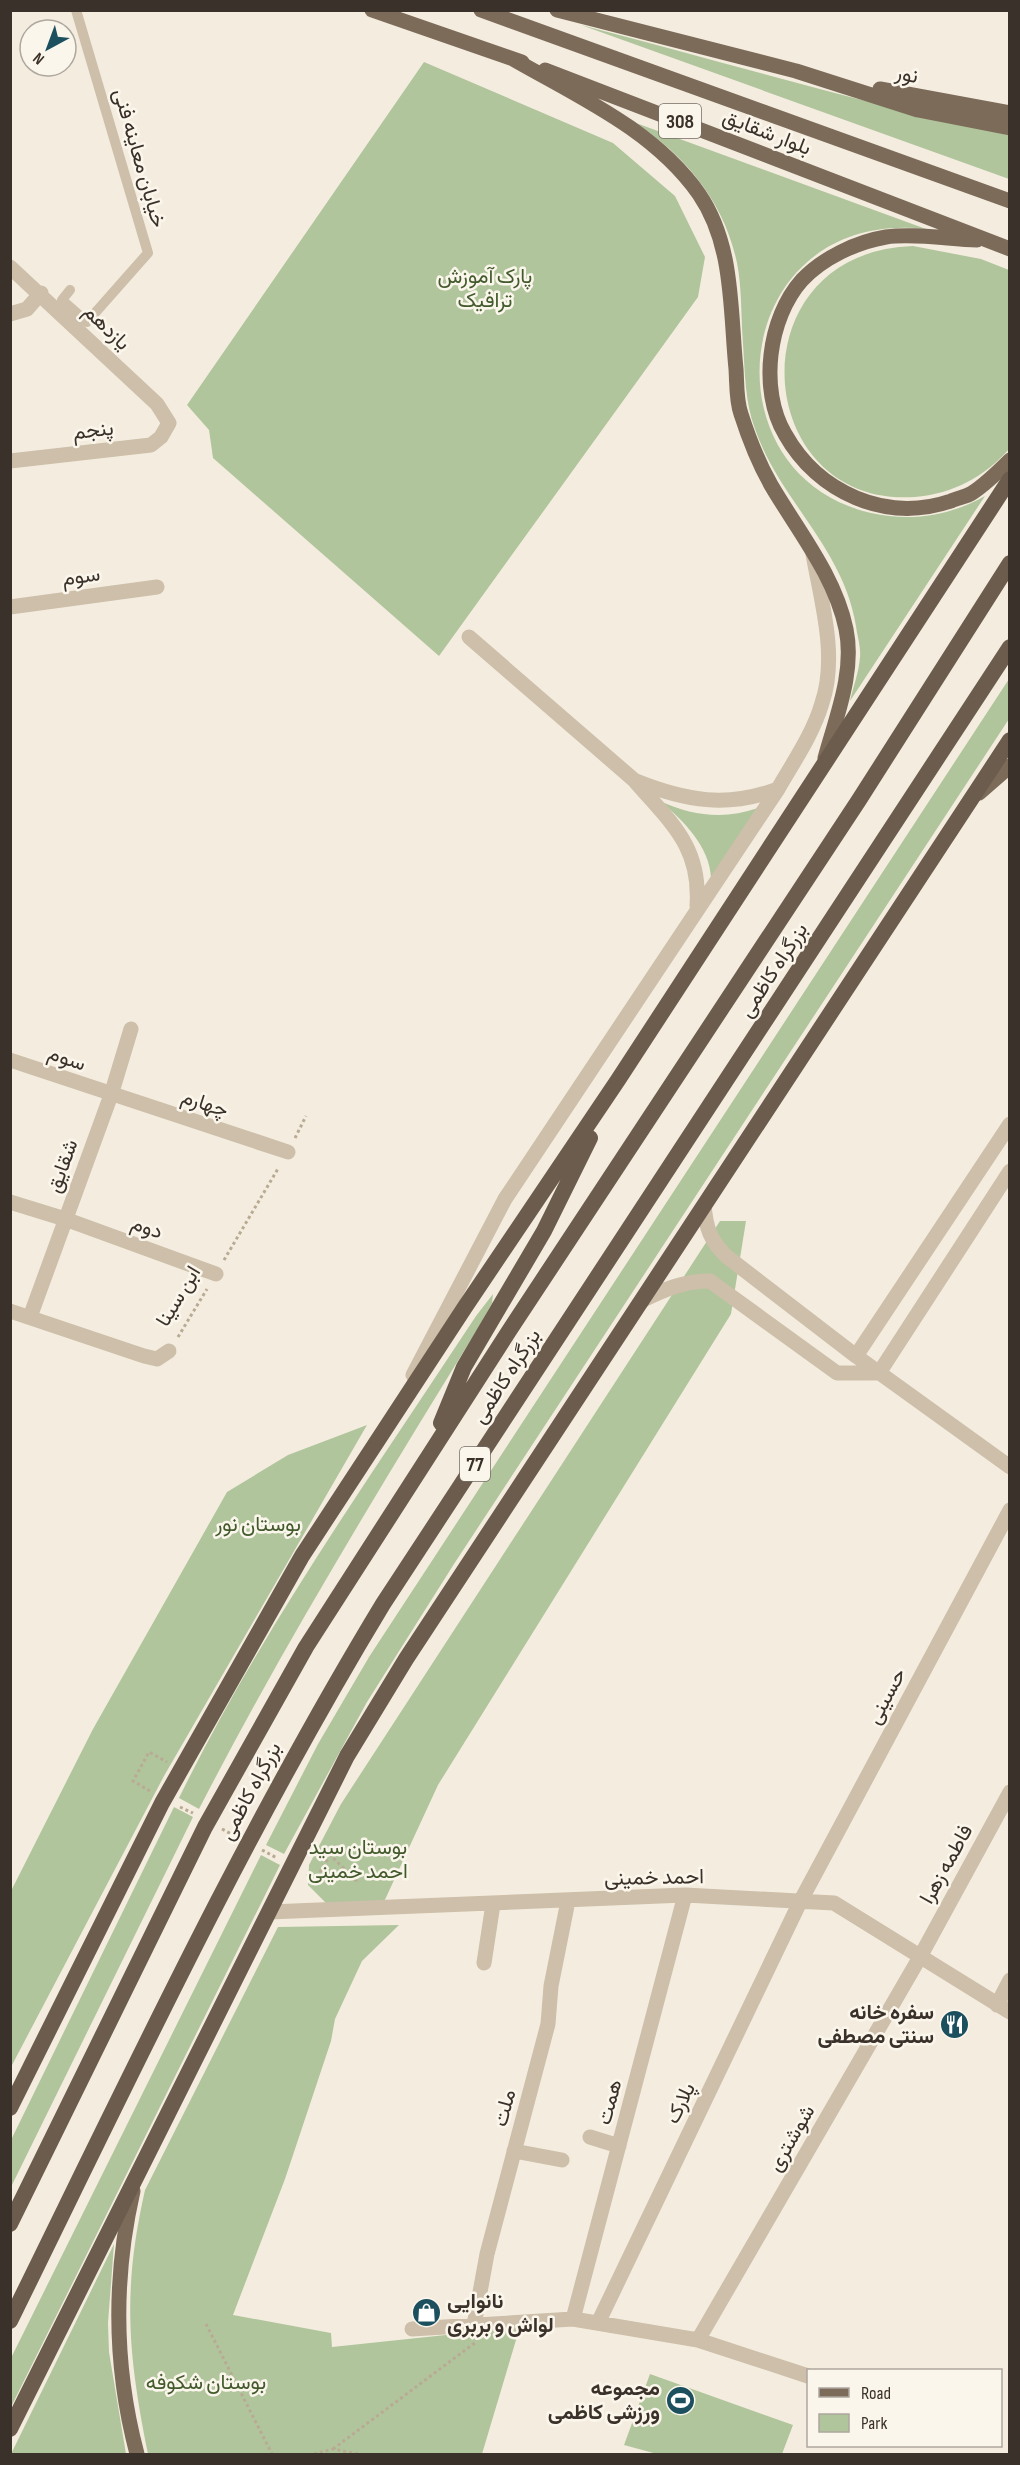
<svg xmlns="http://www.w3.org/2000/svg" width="1020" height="2465" font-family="'Sofia Sans Condensed',Vazirmatn,sans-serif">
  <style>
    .green { fill: #b1c59d }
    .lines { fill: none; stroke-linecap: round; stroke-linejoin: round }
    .path { stroke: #b9aa93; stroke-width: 3; stroke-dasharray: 3 3; stroke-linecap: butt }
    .service { stroke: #cdbfa9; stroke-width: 10 }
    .minor { stroke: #cdbfa9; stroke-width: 15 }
    .tertiary { stroke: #cdbfa9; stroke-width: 15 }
    .primary { stroke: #7d6b5a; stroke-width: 15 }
    .trunk { stroke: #6c5c4d; stroke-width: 16 }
    .labels { text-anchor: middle; stroke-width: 5; stroke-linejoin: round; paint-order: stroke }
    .shield { fill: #fbf6ec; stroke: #746c64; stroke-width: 1.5 }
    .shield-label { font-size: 20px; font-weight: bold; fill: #3a312a }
    .street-label { font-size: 21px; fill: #3a312a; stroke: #fbf6ec }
    .park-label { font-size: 21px; fill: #425a2c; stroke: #fbf6ec }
    .poi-label { font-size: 21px; font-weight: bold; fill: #3a312a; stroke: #fbf6ec; text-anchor: end }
  </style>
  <rect width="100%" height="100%" fill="#f4eddf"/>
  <path class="green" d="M 581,25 C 724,62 865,104 1009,135 L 1009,179 Z
    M 424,62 L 613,143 L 675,196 L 705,257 L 698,297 L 439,656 L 213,458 L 209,430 L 187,405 Z
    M 636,123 L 926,229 C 729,208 702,475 871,513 C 912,522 949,516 985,496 L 850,701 C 853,687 859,672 860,657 C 861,647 857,635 856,626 C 843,547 780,501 755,429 C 745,402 745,373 743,344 C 741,318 742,288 737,263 C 724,201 686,157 636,123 Z
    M 913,246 L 981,259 L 1009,270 L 1010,448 C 985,477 952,494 915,497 C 750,508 733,252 913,246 Z
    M 1009,679 L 1009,719 L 454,1564 L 367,1702 L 284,1854 L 266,1845 L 318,1744 L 369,1657 Z
    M 660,801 C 693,816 724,820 758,808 L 711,878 C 710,847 683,820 660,801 Z
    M 720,1221 L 746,1221 L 731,1314 L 438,1785 L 383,1904 L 328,1905 L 308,1885 L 309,1865 L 341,1804 Z
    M 493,1294 L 492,1303 L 478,1328 C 381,1486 284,1644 199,1809 L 179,1798 C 262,1628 373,1473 476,1316 Z
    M 367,1425 L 164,1776 L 11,2067 L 11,1891 L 93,1729 L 227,1492 L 288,1455 Z
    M 174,1807 L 193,1817 L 11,2187 L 11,2140 Z
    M 261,1855 L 280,1865 L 11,2407 L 11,2358 Z
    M 399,1925 L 362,1961 L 335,2019 L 331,2041 L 285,2179 L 233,2315 L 331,2333 L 332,2347 L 493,2330 L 519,2330 L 482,2454 L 148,2454 C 128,2355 122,2291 145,2190 L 278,1927 Z
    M 114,2244 L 108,2323 L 109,2352 L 126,2454 L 11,2454 Z
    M 650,2374 L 793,2425 L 782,2454 L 657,2454 L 624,2445 Z"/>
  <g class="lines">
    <path class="path" d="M 295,1138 L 306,1116
      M 224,1260 L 279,1167
      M 178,1337 L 207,1289
      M 150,1791 L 133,1781 L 149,1752 L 167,1762
      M 180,1807 L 193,1813
      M 222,1829 L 235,1836
      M 318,1849 L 330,1855 L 358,1882
      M 262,1850 L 277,1858
      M 307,1874 L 316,1879 L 330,1855
      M 206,2324 L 272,2454
      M 333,2449 L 476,2342
      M 314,2454 L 333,2449 L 358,2454"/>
    <path class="service" d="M 70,290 L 62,300 L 87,322 L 148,253 L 76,10"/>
    <path class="minor" d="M 10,267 L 157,404 L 169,423 L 161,437 L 151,445 L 10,461
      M 10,314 L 27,309 L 41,293
      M 10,607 L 157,587
      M 469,637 L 634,780 C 671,823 701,846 697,906
      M 636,781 C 686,801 727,808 778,789
      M 10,1060 L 288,1152
      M 10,1202 L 65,1219 L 216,1274
      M 704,1205 C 706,1228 710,1240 726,1256 L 856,1356 L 1010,1467
      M 641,1301 C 665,1289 684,1281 710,1281 L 837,1373 L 879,1373
      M 30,1317 L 111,1095 L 131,1029
      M 856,1356 L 1010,1124
      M 879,1373 L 1010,1171
      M 413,1375 L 505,1199 L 778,789 C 794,761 813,734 822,703 C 838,656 821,601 813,554
      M 269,1912 L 685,1895 L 834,1903 L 1010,2012
      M 484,1963 L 493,1904
      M 997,2005 L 1010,1980
      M 590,2137 L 619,2146
      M 514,2151 L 562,2160
      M 573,2319 L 685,1895
      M 598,2323 L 800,1902 L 1010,1510
      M 474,2325 L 487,2254 L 548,2024 L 551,1986 L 568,1901
      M 412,2329 L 573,2319 L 698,2340 L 808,2376
      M 698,2340 L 920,1957 L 1010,1792"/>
    <path class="tertiary" d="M 10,1311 L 144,1356 L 157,1359 L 169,1351"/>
    <path class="primary" d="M 372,10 L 522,62
      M 481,10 L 1010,201
      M 557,10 L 796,71 L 918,110 L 1010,128
      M 513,59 C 579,97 654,130 699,194 C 734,245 730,310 736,369 C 737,383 736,400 741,414 C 749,439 758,462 771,485 C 798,531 835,576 846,629 C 855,672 836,717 825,758
      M 545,70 L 1010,249
      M 880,89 L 1010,113
      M 977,240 C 948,239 914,233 886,237 C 856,242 823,258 802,280 C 768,318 759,390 785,434 C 818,493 886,523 951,501 C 957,498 966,497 972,493 C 986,484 998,472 1010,460
      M 979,793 L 1010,766
      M 133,2191 C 113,2279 114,2367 137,2454"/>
    <path class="trunk" d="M 441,1423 L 464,1367 L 544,1231 L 590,1138
      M 10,2108 L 162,1803 L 302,1556 L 465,1307 L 618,1080 L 1010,479
      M 10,2224 L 205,1827 L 306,1647 L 509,1331 L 859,800 L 1010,563
      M 10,2321 C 129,2079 243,1835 383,1604 L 1010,647
      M 10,2429 L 347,1756 L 406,1659 L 1010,740"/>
  </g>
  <defs>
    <symbol id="restaurant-disc" viewBox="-11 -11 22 22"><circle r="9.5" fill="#1c505f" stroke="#fbf6ec"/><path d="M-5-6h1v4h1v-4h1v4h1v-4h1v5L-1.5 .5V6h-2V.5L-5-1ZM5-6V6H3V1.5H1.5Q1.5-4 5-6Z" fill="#fff"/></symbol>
    <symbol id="shop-disc" viewBox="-11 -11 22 22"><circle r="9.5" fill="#1c505f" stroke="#fbf6ec"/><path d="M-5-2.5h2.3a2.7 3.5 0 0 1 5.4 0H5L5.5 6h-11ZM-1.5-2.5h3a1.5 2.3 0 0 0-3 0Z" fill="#fff"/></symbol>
    <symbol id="stadium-disc" viewBox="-11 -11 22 22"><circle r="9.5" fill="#1c505f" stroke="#fbf6ec"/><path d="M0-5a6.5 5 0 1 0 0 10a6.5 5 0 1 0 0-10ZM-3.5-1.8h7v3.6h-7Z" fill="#fff"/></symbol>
  </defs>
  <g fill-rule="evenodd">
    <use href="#restaurant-disc" x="938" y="2008" width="33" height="33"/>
    <use href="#shop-disc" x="410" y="2296" width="33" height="33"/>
    <use href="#stadium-disc" x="664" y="2384" width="33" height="33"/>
  </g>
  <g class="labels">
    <g class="shield">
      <rect x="659" y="104" width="42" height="34" rx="4.5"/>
      <rect x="460" y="1447" width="30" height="34" rx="4.5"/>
    </g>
    <g class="shield-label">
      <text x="680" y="128">308</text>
      <text x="475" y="1471">77</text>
    </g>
    <g class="street-label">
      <text transform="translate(907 74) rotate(12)" y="7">نور</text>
      <text transform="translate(767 132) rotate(21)" y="7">بلوار شقایق</text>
      <text transform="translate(140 158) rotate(74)" y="7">خیابان معاینه فنی</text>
      <text transform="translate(107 327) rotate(44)" y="7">یازدهم</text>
      <text transform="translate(93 430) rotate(-7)" y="7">پنجم</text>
      <text transform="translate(81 576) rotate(-8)" y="7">سوم</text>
      <text transform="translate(773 970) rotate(-57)" y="7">بزرگراه کاظمی</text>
      <text transform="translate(67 1058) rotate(19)" y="7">سوم</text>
      <text transform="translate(205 1103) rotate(18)" y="7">چهارم</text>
      <text transform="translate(62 1166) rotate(-70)" y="7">شقایق</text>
      <text transform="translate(147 1227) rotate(20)" y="7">دوم</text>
      <text transform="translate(178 1296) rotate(-59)" y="7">ابن سینا</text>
      <text transform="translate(506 1376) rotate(-57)" y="7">بزرگراه کاظمی</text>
      <text transform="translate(886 1696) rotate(-62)" y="7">حسینی</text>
      <text transform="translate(250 1791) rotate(-62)" y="7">بزرگراه کاظمی</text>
      <text transform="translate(946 1864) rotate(-61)" y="7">فاطمه زهرا</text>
      <text transform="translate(654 1877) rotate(-1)" y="7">احمد خمینی</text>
      <text transform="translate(609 2102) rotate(-75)" y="7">همت</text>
      <text transform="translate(680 2103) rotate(-64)" y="7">پلارک</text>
      <text transform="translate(504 2108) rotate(-75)" y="7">ملت</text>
      <text transform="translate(791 2138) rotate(-60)" y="7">شوشتری</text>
    </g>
    <g class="park-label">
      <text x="485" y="283">پارک آموزش<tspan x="485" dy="24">ترافیک</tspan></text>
      <text x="258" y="1531">بوستان نور</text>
      <text x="358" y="1854">بوستان سید<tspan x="358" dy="24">احمد خمینی</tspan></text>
      <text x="206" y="2389">بوستان شکوفه</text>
    </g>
    <g class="poi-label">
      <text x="934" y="2019">سفره خانه<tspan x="934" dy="24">سنتی مصطفی</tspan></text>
      <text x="447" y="2308" text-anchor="start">نانوایی<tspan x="447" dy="24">لواش و بربری</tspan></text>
      <text x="660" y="2395">مجموعه<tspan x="660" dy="24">ورزشی کاظمی</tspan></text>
    </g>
  </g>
  <rect width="1020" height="2465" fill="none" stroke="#3a312a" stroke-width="24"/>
  <rect x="807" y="2369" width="195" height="78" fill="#fbf6ec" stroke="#aea79e" stroke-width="1.5"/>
  <rect x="819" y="2388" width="30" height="9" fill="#7d6b5a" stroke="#aea79e" stroke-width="1.5"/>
  <text x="861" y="2399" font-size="18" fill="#3a312a">Road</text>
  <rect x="819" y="2414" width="30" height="18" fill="#b1c59d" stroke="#aea79e" stroke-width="1.5"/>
  <text x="861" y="2429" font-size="18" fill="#3a312a">Park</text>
  <g transform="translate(48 48) rotate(221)"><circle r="28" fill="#fbf6ec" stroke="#aea79e" stroke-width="1.5"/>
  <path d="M0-4.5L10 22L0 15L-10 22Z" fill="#1c505f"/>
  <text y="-9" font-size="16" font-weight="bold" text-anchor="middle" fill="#3a312a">N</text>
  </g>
</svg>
